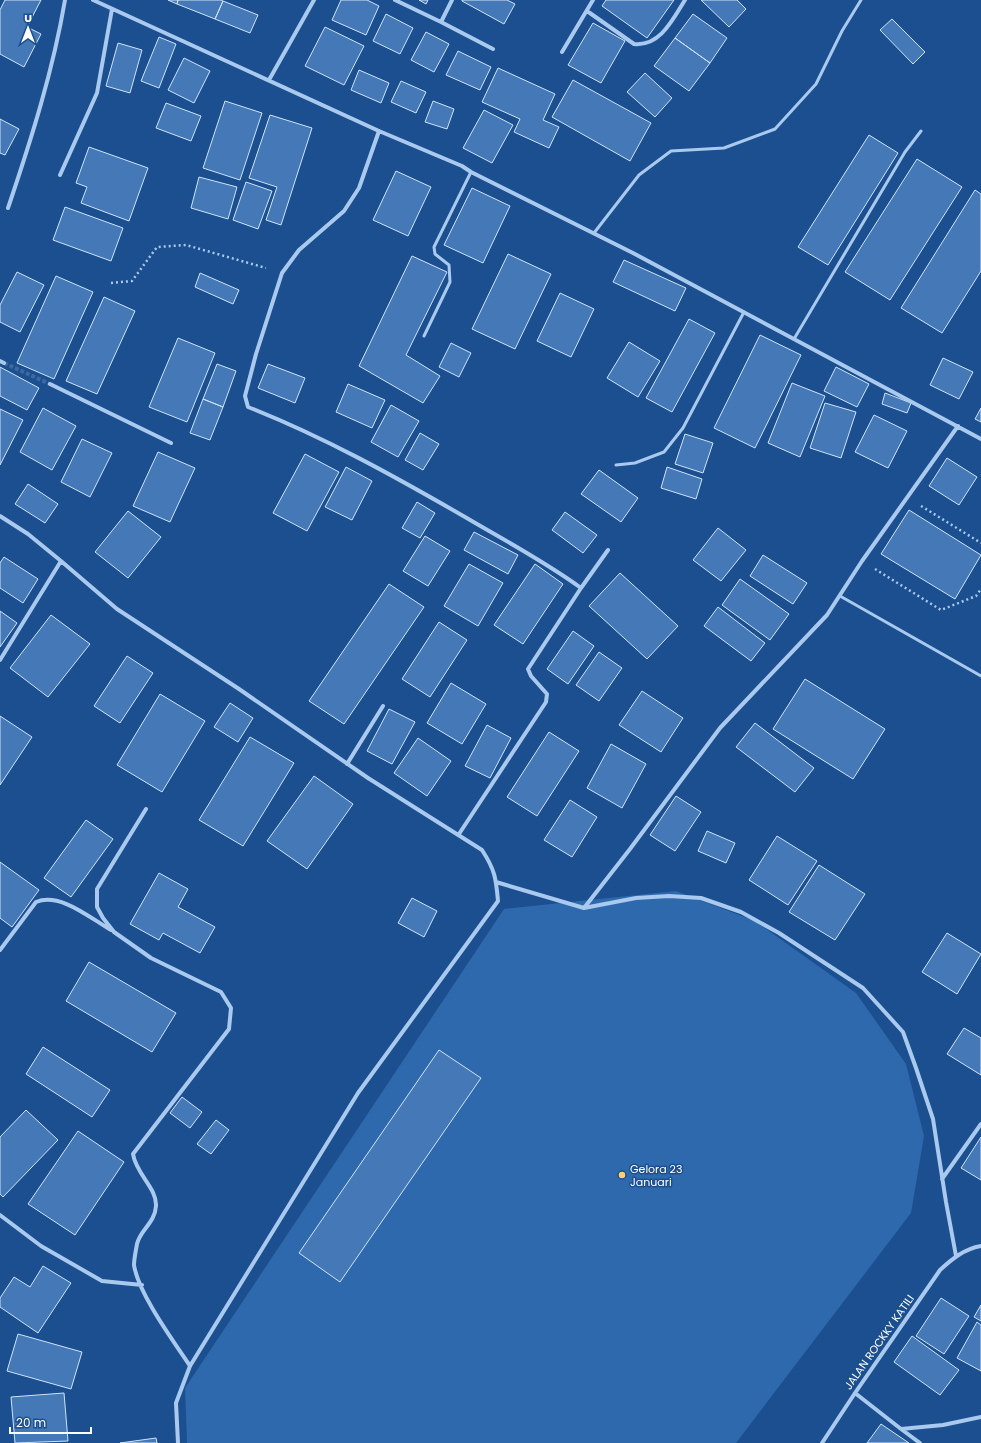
<svg xmlns="http://www.w3.org/2000/svg" width="981" height="1443" font-family="Poppins,sans-serif">
  <style>
    .green { fill: #2e69ad }
    .building { fill: #4478b7; stroke: #cfe3fa }
    .lines { fill: none; stroke-linecap: round; stroke-linejoin: round }
    .street-tunnel { stroke: #3d69a0; stroke-width: 4; stroke-dasharray: 4 2; stroke-linecap: butt }
    .path { stroke: #a9c9ee; stroke-width: 2.5; stroke-dasharray: 2 3; stroke-linecap: butt }
    .lane { stroke: #a9c9ee; stroke-width: 3 }
    .street { stroke: #a9c9ee; stroke-width: 4 }
    .poi-dot { fill: #ffd166; stroke: #1b4f8f; stroke-width: 1.5 }
    .labels { text-anchor: middle; stroke-width: 3; stroke-linejoin: round; paint-order: stroke }
    .poi-label { font-size: 11px; fill: #fff; stroke: #1b4f8f; text-anchor: start }
    .street-label { font-size: 11px; fill: #fff; stroke: #1b4f8f }
  </style>
  <rect width="100%" height="100%" fill="#1b4f8f"/>
  <path class="green" d="M 676,891 L 755,921 L 856,993 L 906,1064 L 924,1136 L 911,1213 L 736,1443 L 187,1443 L 185,1388 L 504,909 Z"/>
  <path class="building" d="M 5,0 L 41,0 L 27,27 L 41,34 L 24,67 L 0,54 L 0,10 Z
    M 168,0 L 178,0 L 177,4 Z
    M 178,0 L 221,0 L 223,1 L 215,19 L 177,4 Z
    M 341,0 L 367,0 L 379,6 L 366,35 L 332,20 Z
    M 419,0 L 428,0 L 426,4 Z
    M 462,0 L 507,0 L 515,4 L 504,24 L 462,1 Z
    M 606,0 L 674,0 L 647,38 L 602,6 Z
    M 701,0 L 737,0 L 746,9 L 729,27 Z
    M 223,1 L 258,15 L 250,33 L 215,19 Z
    M 386,14 L 413,28 L 400,54 L 373,41 Z
    M 693,14 L 727,38 L 710,63 L 675,38 Z
    M 892,19 L 925,52 L 913,64 L 880,30 Z
    M 593,23 L 625,41 L 601,83 L 568,65 Z
    M 325,27 L 364,46 L 344,85 L 305,66 Z
    M 426,32 L 449,44 L 434,72 L 411,60 Z
    M 159,37 L 176,44 L 159,88 L 141,81 Z
    M 675,38 L 710,63 L 689,91 L 654,66 Z
    M 118,43 L 142,50 L 130,93 L 106,86 Z
    M 458,51 L 491,67 L 480,90 L 446,75 Z
    M 184,58 L 210,71 L 194,103 L 168,90 Z
    M 498,68 L 555,94 L 543,120 L 559,127 L 549,148 L 514,132 L 520,119 L 482,102 Z
    M 359,70 L 389,83 L 381,103 L 351,90 Z
    M 645,73 L 672,98 L 655,117 L 627,92 Z
    M 573,80 L 651,123 L 630,161 L 552,117 Z
    M 401,81 L 426,92 L 416,113 L 391,102 Z
    M 225,101 L 262,113 L 240,180 L 203,168 Z
    M 433,101 L 454,109 L 447,129 L 425,122 Z
    M 166,103 L 201,116 L 191,141 L 156,128 Z
    M 484,110 L 513,125 L 492,163 L 463,148 Z
    M 270,115 L 312,128 L 281,225 L 266,220 L 277,187 L 249,178 Z
    M 0,119 L 19,129 L 5,155 L 0,153 Z
    M 869,135 L 898,153 L 828,265 L 798,247 Z
    M 89,147 L 148,168 L 129,221 L 81,203 L 87,187 L 76,183 Z
    M 917,159 L 962,187 L 890,300 L 845,272 Z
    M 396,171 L 431,187 L 408,236 L 373,220 Z
    M 199,177 L 237,187 L 228,219 L 191,208 Z
    M 246,182 L 272,191 L 258,229 L 233,220 Z
    M 472,188 L 510,206 L 483,263 L 444,245 Z
    M 975,190 L 981,194 L 981,271 L 942,333 L 901,308 Z
    M 65,207 L 123,228 L 111,261 L 53,240 Z
    M 508,254 L 551,274 L 515,349 L 472,329 Z
    M 412,256 L 447,272 L 406,355 L 440,376 L 423,403 L 359,366 Z
    M 624,260 L 686,288 L 675,311 L 613,282 Z
    M 17,272 L 44,285 L 20,332 L 0,322 L 0,305 Z
    M 200,273 L 239,290 L 233,304 L 195,287 Z
    M 56,276 L 93,292 L 54,379 L 17,363 Z
    M 560,293 L 594,309 L 571,357 L 537,341 Z
    M 104,297 L 135,311 L 97,394 L 66,381 Z
    M 689,319 L 715,333 L 672,412 L 646,398 Z
    M 760,335 L 801,355 L 755,448 L 714,428 Z
    M 178,338 L 215,353 L 187,422 L 149,407 Z
    M 629,342 L 660,361 L 638,397 L 607,378 Z
    M 451,343 L 471,353 L 459,377 L 439,367 Z
    M 943,358 L 973,372 L 959,399 L 930,385 Z
    M 217,364 L 236,371 L 223,407 L 203,399 Z
    M 268,364 L 305,378 L 295,403 L 258,388 Z
    M 0,367 L 39,388 L 27,410 L 0,396 Z
    M 836,367 L 869,384 L 857,407 L 824,391 Z
    M 792,383 L 825,396 L 800,457 L 768,443 Z
    M 348,384 L 385,400 L 372,428 L 336,412 Z
    M 885,393 L 911,403 L 907,413 L 882,404 Z
    M 203,399 L 223,407 L 210,440 L 190,433 Z
    M 825,403 L 856,412 L 841,458 L 810,448 Z
    M 391,405 L 419,421 L 398,457 L 371,442 Z
    M 43,408 L 76,426 L 52,470 L 20,452 Z
    M 981,408 L 981,422 L 975,419 Z
    M 0,409 L 23,420 L 0,465 Z
    M 874,415 L 907,431 L 888,468 L 855,452 Z
    M 420,433 L 439,444 L 423,470 L 405,460 Z
    M 685,434 L 713,443 L 703,473 L 675,464 Z
    M 82,439 L 112,453 L 90,497 L 61,482 Z
    M 158,452 L 195,468 L 170,522 L 133,506 Z
    M 305,454 L 339,472 L 307,531 L 273,513 Z
    M 947,458 L 977,477 L 959,505 L 929,486 Z
    M 346,467 L 372,481 L 352,520 L 325,507 Z
    M 667,467 L 702,479 L 696,499 L 661,488 Z
    M 599,470 L 638,498 L 621,522 L 581,494 Z
    M 28,484 L 58,504 L 45,523 L 15,504 Z
    M 417,502 L 435,513 L 420,538 L 402,528 Z
    M 909,510 L 981,555 L 955,599 L 881,554 Z
    M 128,511 L 161,537 L 128,578 L 95,552 Z
    M 565,512 L 597,535 L 583,553 L 552,530 Z
    M 718,528 L 746,550 L 721,581 L 693,560 Z
    M 474,532 L 518,555 L 508,574 L 464,550 Z
    M 425,536 L 450,551 L 428,586 L 403,571 Z
    M 763,555 L 807,583 L 793,604 L 750,576 Z
    M 4,557 L 38,579 L 23,603 L 0,588 L 0,563 Z
    M 469,564 L 503,583 L 478,626 L 444,606 Z
    M 535,564 L 563,584 L 523,644 L 494,625 Z
    M 620,573 L 678,626 L 647,659 L 589,606 Z
    M 740,579 L 789,614 L 770,640 L 722,605 Z
    M 389,584 L 424,607 L 344,724 L 309,701 Z
    M 718,607 L 765,643 L 751,661 L 704,626 Z
    M 0,611 L 17,623 L 0,647 Z
    M 51,615 L 90,644 L 48,697 L 10,668 Z
    M 439,622 L 467,640 L 430,697 L 402,679 Z
    M 573,631 L 594,646 L 568,684 L 547,669 Z
    M 599,652 L 622,668 L 599,701 L 576,685 Z
    M 127,656 L 153,673 L 120,723 L 94,706 Z
    M 805,679 L 885,729 L 853,779 L 773,729 Z
    M 451,683 L 486,704 L 462,744 L 427,723 Z
    M 642,691 L 683,718 L 661,752 L 619,725 Z
    M 160,694 L 205,721 L 162,792 L 117,765 Z
    M 230,703 L 253,718 L 238,742 L 214,727 Z
    M 389,709 L 415,722 L 392,764 L 367,751 Z
    M 0,716 L 32,737 L 0,785 Z
    M 755,723 L 814,768 L 795,792 L 736,747 Z
    M 487,725 L 511,738 L 490,778 L 465,766 Z
    M 549,732 L 579,751 L 537,816 L 507,797 Z
    M 250,737 L 294,763 L 243,846 L 199,820 Z
    M 418,738 L 451,761 L 427,796 L 394,773 Z
    M 611,744 L 646,764 L 622,808 L 587,788 Z
    M 314,776 L 353,804 L 307,869 L 267,841 Z
    M 676,796 L 701,812 L 675,851 L 650,835 Z
    M 570,800 L 597,817 L 572,857 L 544,840 Z
    M 86,820 L 113,839 L 71,897 L 44,878 Z
    M 707,831 L 735,843 L 726,863 L 698,851 Z
    M 777,836 L 817,861 L 788,905 L 749,880 Z
    M 0,862 L 39,890 L 12,927 L 0,918 Z
    M 819,865 L 865,894 L 835,940 L 789,912 Z
    M 159,873 L 188,889 L 178,907 L 215,927 L 200,953 L 163,933 L 159,940 L 130,924 Z
    M 412,898 L 437,911 L 424,937 L 398,923 Z
    M 947,933 L 981,954 L 957,994 L 922,972 Z
    M 89,962 L 176,1013 L 152,1052 L 66,1001 Z
    M 964,1028 L 981,1038 L 981,1075 L 947,1054 Z
    M 43,1047 L 110,1090 L 92,1117 L 26,1074 Z
    M 439,1050 L 481,1078 L 340,1282 L 299,1253 Z
    M 182,1097 L 202,1112 L 190,1128 L 170,1113 Z
    M 26,1110 L 58,1140 L 3,1197 L 0,1194 L 0,1137 Z
    M 216,1120 L 229,1130 L 211,1154 L 197,1144 Z
    M 78,1131 L 124,1162 L 75,1235 L 28,1204 Z
    M 981,1137 L 981,1180 L 961,1168 Z
    M 43,1266 L 71,1283 L 38,1333 L 0,1307 L 0,1298 L 14,1277 L 30,1287 Z
    M 941,1298 L 969,1316 L 944,1354 L 916,1336 Z
    M 981,1305 L 981,1321 L 974,1317 Z
    M 977,1322 L 981,1325 L 981,1371 L 957,1358 Z
    M 18,1334 L 82,1352 L 71,1389 L 7,1371 Z
    M 912,1336 L 959,1370 L 940,1395 L 894,1362 Z
    M 64,1393 L 68,1441 L 15,1443 L 11,1397 Z
    M 881,1424 L 909,1443 L 867,1443 Z
    M 156,1438 L 157,1443 L 120,1443 Z"/>
  <g class="lines">
    <path class="street-tunnel" d="M 4,363 L 50,384"/>
    <path class="path" d="M 111,283 L 132,281 L 157,247 L 186,245 L 266,268
      M 921,506 L 981,543
      M 875,569 L 941,610 L 976,596 L 981,589"/>
    <path class="lane" d="M 594,233 L 639,175 L 671,151 L 724,148 L 775,129 L 816,84 L 842,31 L 861,0
      M 424,336 L 450,282 L 449,265 L 435,254 L 434,247 L 471,172
      M 794,339 L 905,152 L 921,131
      M 616,465 L 635,463 L 664,452 L 683,428 L 744,312
      M 840,596 L 981,676"/>
    <path class="street" d="M 93,0 L 379,131 L 462,166 L 471,172 L 633,253 L 981,439
      M 395,0 L 441,22 L 452,0
      M 587,11 L 634,44 C 660,47 673,19 685,0
      M 441,22 L 493,49
      M 562,52 L 593,0
      M 269,80 L 314,0
      M 379,131 L 359,188 L 344,211 L 299,250 L 282,273 L 256,354 L 245,396 L 248,407 C 324,437 394,476 465,517 C 504,540 544,561 581,588 L 528,669 L 531,676 L 547,694 L 546,702 L 459,834
      M 60,175 L 97,93 L 112,9
      M 8,208 C 31,140 53,71 65,0
      M 0,361 L 4,363
      M 50,384 L 171,443
      M 0,516 L 28,534 L 61,561 L 117,609 L 239,689 L 368,778 L 482,850 C 495,870 496,878 498,901 L 358,1093 L 190,1366 L 176,1403 L 178,1443
      M 581,588 L 608,550
      M 0,660 L 61,561
      M 347,764 L 383,706
      M 146,809 L 97,889 L 97,907 L 103,918 L 114,932 L 151,958 L 221,992 L 231,1008 L 229,1029 L 133,1154 C 136,1174 157,1188 156,1206 C 155,1223 140,1230 137,1244 C 136,1250 134,1259 134,1265 C 138,1293 174,1342 190,1366
      M 496,882 L 584,908 L 630,849 L 720,728 L 827,615 L 862,561 L 958,426
      M 584,908 L 636,898 L 669,896 L 701,898 L 741,912 L 779,933 L 863,988 L 903,1032 L 916,1068 L 933,1119 L 946,1202 L 956,1256
      M 0,950 L 36,902 C 60,892 90,918 111,930
      M 942,1179 L 981,1124
      M 0,1215 L 41,1246 L 102,1281 L 142,1285
      M 855,1393 L 901,1429 L 943,1425 L 981,1417
      M 901,1429 L 920,1443
      M 822,1443 L 855,1393 L 940,1270 C 952,1259 964,1249 981,1246"/>
  </g>
  <circle class="poi-dot" cx="622" cy="1175" r="4"/>
  <g class="labels">
    <g class="poi-label">
      <text x="630" y="1173">Gelora 23<tspan x="630" dy="13">Januari</tspan></text>
    </g>
    <g class="street-label">
      <text transform="translate(879 1342) rotate(-55)" y="4">JALAN ROCKKY KATILI</text>
    </g>
  </g>
  <g transform="translate(28 28)" stroke="#1b4f8f" stroke-width="3" paint-order="stroke">
  <path d="M0-3L7 15L0 10L-7 15Z" fill="#ffffff"/>
  <text y="-6" font-size="11" font-weight="bold" text-anchor="middle" fill="#ffffff">U</text>
  </g>
  <path d="M10 1427v6h81v-6" fill="none" stroke="#ffffff" stroke-width="2"/>
  <text x="16" y="1427" font-size="12" fill="#ffffff" stroke="#1b4f8f" stroke-width="3" paint-order="stroke">20 m</text>
</svg>
